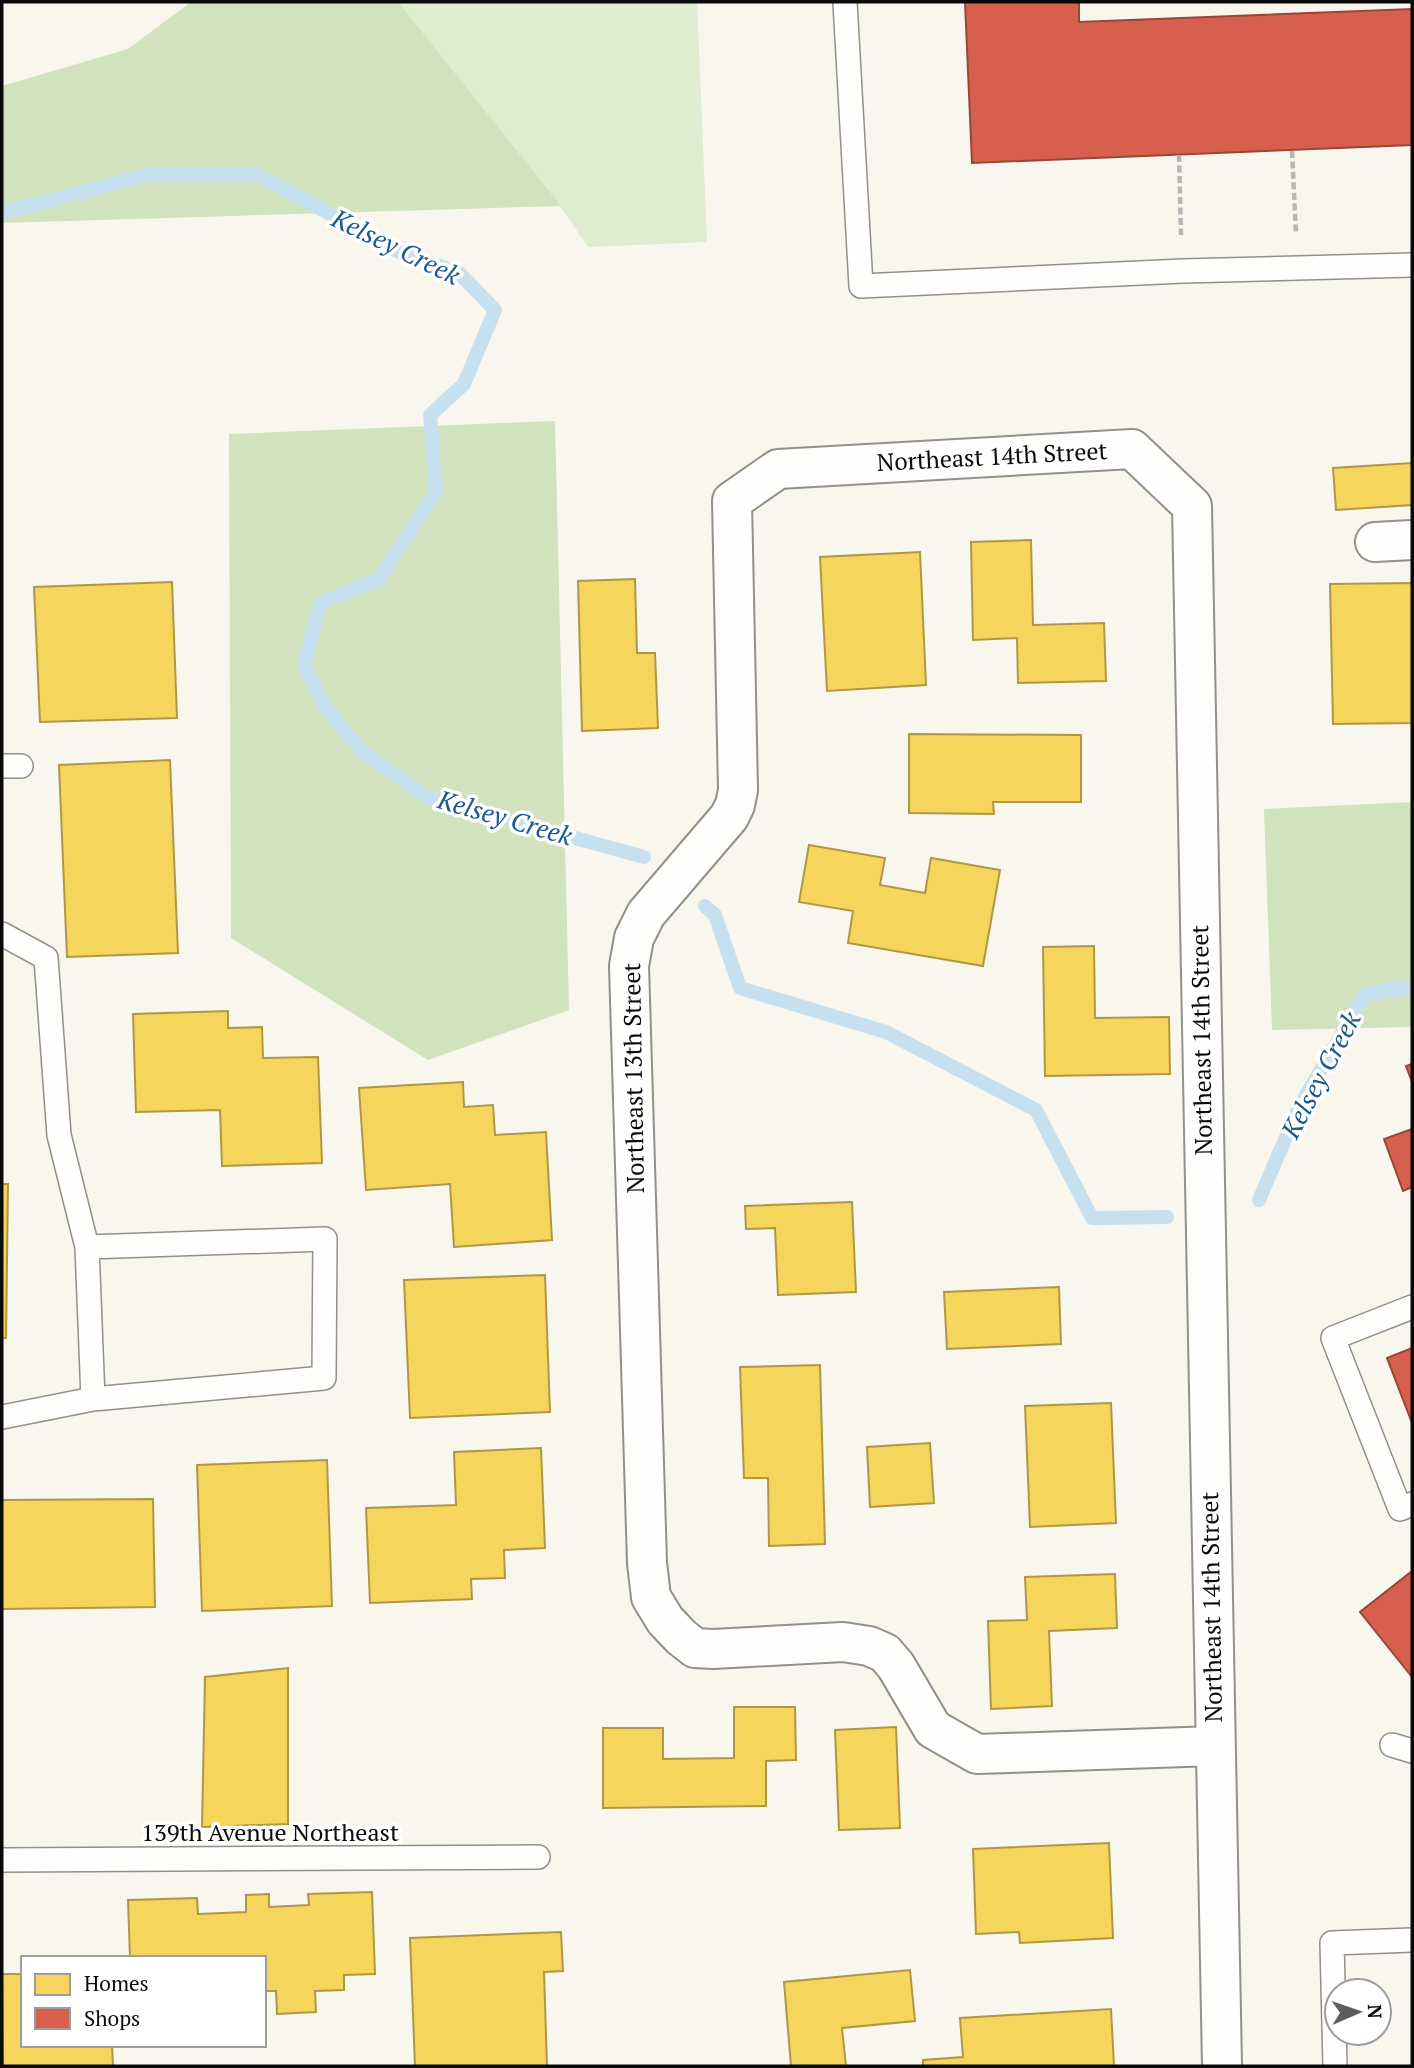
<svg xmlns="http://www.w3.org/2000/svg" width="1414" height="2068" font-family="'PT Serif',serif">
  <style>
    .green { fill: #e0eccf }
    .forest { fill: #d0e3be }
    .homes { fill: #f6d55c; stroke: #af9843; stroke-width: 2 }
    .shops { fill: #d6604d; stroke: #994639; stroke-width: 2 }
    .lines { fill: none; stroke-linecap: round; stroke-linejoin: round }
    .stream { stroke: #c7e0ef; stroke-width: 14 }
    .lane-casing { stroke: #91908c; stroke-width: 26 }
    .street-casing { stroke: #91908c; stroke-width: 42 }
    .path { stroke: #b7b6b5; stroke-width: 4.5; stroke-dasharray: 7 3.5; stroke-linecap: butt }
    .lane { stroke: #fefefc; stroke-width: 23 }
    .street { stroke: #fefefc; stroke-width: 38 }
    .labels { text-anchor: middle; stroke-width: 7; stroke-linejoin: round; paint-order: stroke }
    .street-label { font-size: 24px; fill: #0a0a0a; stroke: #fff }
    .water-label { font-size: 26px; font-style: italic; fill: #1f5a8f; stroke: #fff }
  </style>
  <rect width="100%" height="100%" fill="#f8f6ed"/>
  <path class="green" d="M 398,2 L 697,2 L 707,242 L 588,247 L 560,206 Z"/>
  <path class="forest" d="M 191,2 L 398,2 L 561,206 L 2,223 L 2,86 L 128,49 Z
    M 555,421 L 569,1010 L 428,1060 L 231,938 L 229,434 Z
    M 1412,802 L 1412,1027 L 1272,1030 L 1264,809 Z"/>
  <path class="homes" d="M 1412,463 L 1412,505 L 1336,510 L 1333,468 Z
    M 1031,540 L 1033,625 L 1104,623 L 1106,681 L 1018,683 L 1017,638 L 973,640 L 971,542 Z
    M 920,552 L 926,685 L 827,691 L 820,557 Z
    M 635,579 L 637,653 L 655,653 L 658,728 L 582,731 L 578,581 Z
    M 172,582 L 177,718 L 40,722 L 34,587 Z
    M 1412,583 L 1412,723 L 1333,724 L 1330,584 Z
    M 909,734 L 1081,735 L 1081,802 L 993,802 L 994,814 L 909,813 Z
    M 170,760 L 178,953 L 67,957 L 59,765 Z
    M 809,845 L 885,858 L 880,885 L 925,893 L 931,858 L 1000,870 L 983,966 L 848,943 L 853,911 L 799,902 Z
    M 1094,946 L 1095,1018 L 1169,1017 L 1170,1074 L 1045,1076 L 1043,947 Z
    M 228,1011 L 228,1028 L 262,1027 L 263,1058 L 318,1057 L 322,1163 L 222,1166 L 220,1110 L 136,1112 L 133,1014 Z
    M 463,1082 L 464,1107 L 493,1105 L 495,1135 L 546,1132 L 552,1240 L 454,1247 L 450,1184 L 366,1190 L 359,1088 Z
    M 2,1184 L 8,1184 L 6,1338 L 2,1338 Z
    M 852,1202 L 856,1292 L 778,1295 L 775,1228 L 746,1229 L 745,1206 Z
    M 545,1275 L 550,1412 L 410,1418 L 404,1280 Z
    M 1059,1287 L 1061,1344 L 947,1349 L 944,1292 Z
    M 820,1365 L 825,1544 L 769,1546 L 768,1478 L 744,1478 L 740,1367 Z
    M 1111,1403 L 1116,1523 L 1030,1527 L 1025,1406 Z
    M 930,1443 L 934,1503 L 870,1507 L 867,1447 Z
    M 541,1448 L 545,1548 L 504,1550 L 505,1578 L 471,1579 L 472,1599 L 370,1603 L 366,1508 L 456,1505 L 454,1452 Z
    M 327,1460 L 332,1606 L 202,1611 L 197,1465 Z
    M 153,1499 L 155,1607 L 2,1609 L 2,1500 Z
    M 1115,1574 L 1117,1628 L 1049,1631 L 1052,1706 L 991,1709 L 988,1621 L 1027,1620 L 1025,1577 Z
    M 288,1668 L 288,1824 L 202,1827 L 205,1677 Z
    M 734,1707 L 795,1707 L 796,1760 L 766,1761 L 766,1806 L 603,1808 L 603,1728 L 663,1728 L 663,1759 L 734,1758 Z
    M 896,1727 L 900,1828 L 839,1830 L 835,1730 Z
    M 1109,1843 L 1113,1938 L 1020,1943 L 1019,1932 L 976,1934 L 973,1849 Z
    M 372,1892 L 375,1974 L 344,1975 L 344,1990 L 315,1991 L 316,2012 L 277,2014 L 276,1991 L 264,1991 L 264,1958 L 130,1958 L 128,1900 L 197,1898 L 198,1914 L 246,1912 L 246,1895 L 269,1894 L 269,1907 L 309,1905 L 308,1894 Z
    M 561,1932 L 563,1971 L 544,1972 L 547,2066 L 415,2066 L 410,1938 Z
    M 910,1970 L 915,2021 L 842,2028 L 846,2066 L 791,2066 L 784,1982 Z
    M 2,1974 L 23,1974 L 23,2045 L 112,2045 L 113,2066 L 3,2066 Z
    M 1111,2009 L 1114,2066 L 923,2066 L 923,2060 L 963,2057 L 960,2018 Z"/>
  <path class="shops" d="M 965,2 L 1079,2 L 1079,22 L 1412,9 L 1412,145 L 972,163 Z
    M 1412,1064 L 1412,1082 L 1406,1066 Z
    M 1412,1129 L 1412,1187 L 1403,1191 L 1384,1139 Z
    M 1412,1348 L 1412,1423 L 1387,1358 Z
    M 1412,1571 L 1412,1677 L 1360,1612 Z"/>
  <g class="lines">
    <path class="stream" d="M 2,213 L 151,174 L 259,175 L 403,254 L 458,272 L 495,310 L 464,384 L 430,415 L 436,491 L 379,579 L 320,603 L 304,665 L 326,708 L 361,750 L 427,797 L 644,857
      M 705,906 L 715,915 L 740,988 L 886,1032 L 1036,1110 L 1092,1218 L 1167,1217
      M 1259,1200 L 1298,1109 L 1365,994 L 1412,987"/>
    <defs>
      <path id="lane" d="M 845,2 L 861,286 L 1183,271 L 1412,265
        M 2,766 L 21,766
        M 2,934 L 46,958 L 59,1135 L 87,1247 L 93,1399 L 2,1417
        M 87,1247 L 325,1239 L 324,1378 L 93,1399
        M 1412,1307 L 1333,1338 L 1400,1509 L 1412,1504
        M 1392,1745 L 1412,1751
        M 2,1860 L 538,1857
        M 1335,2066 L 1332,1943 L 1412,1940"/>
      <path id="street" d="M 1375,542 L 1412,540
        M 1215,1746 L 977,1754 L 933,1729 L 896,1666 L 885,1653 L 869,1646 L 843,1642 L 713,1649 L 695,1648 L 681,1637 L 665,1620 L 651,1597 L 647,1563 L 629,966 L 634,938 L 646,914 L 729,817 L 735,805 L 738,790 L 732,501 L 778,469 L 1132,449 L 1192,506 L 1222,2066"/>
    </defs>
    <use href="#lane" class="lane-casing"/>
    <use href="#street" class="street-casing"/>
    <path class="path" d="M 1292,151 L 1296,234
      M 1179,155 L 1181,235"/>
    <use href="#lane" class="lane"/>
    <use href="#street" class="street"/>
  </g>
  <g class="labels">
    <g class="street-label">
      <text transform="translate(992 457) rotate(-3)" y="8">Northeast 14th Street</text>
      <text transform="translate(1202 1040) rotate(-91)" y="8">Northeast 14th Street</text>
      <text transform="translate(634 1078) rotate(-91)" y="8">Northeast 13th Street</text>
      <text transform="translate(1212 1607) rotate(-91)" y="8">Northeast 14th Street</text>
      <text x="270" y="1841">139th Avenue Northeast</text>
    </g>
    <g class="water-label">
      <text transform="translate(396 247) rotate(26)" y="9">Kelsey Creek</text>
      <text transform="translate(505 818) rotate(16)" y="9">Kelsey Creek</text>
      <text transform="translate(1321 1075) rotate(-62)" y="9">Kelsey Creek</text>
    </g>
  </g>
  <rect width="1414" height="2068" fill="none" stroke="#0a0a0a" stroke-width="7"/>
  <rect x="21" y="1956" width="245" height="91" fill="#ffffff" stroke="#9d9d9d" stroke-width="2"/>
  <rect x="35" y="1974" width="35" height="21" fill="#f6d55c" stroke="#9d9d9d" stroke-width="2"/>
  <text x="84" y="1991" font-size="21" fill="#0a0a0a">Homes</text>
  <rect x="35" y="2008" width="35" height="21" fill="#d6604d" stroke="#9d9d9d" stroke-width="2"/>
  <text x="84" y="2026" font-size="21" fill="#0a0a0a">Shops</text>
  <g transform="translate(1358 2012) rotate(88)"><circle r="33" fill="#ffffff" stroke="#9d9d9d" stroke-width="2"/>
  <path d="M0-5L12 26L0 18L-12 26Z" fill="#5d5d59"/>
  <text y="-10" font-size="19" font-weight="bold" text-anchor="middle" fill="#0a0a0a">N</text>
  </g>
</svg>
